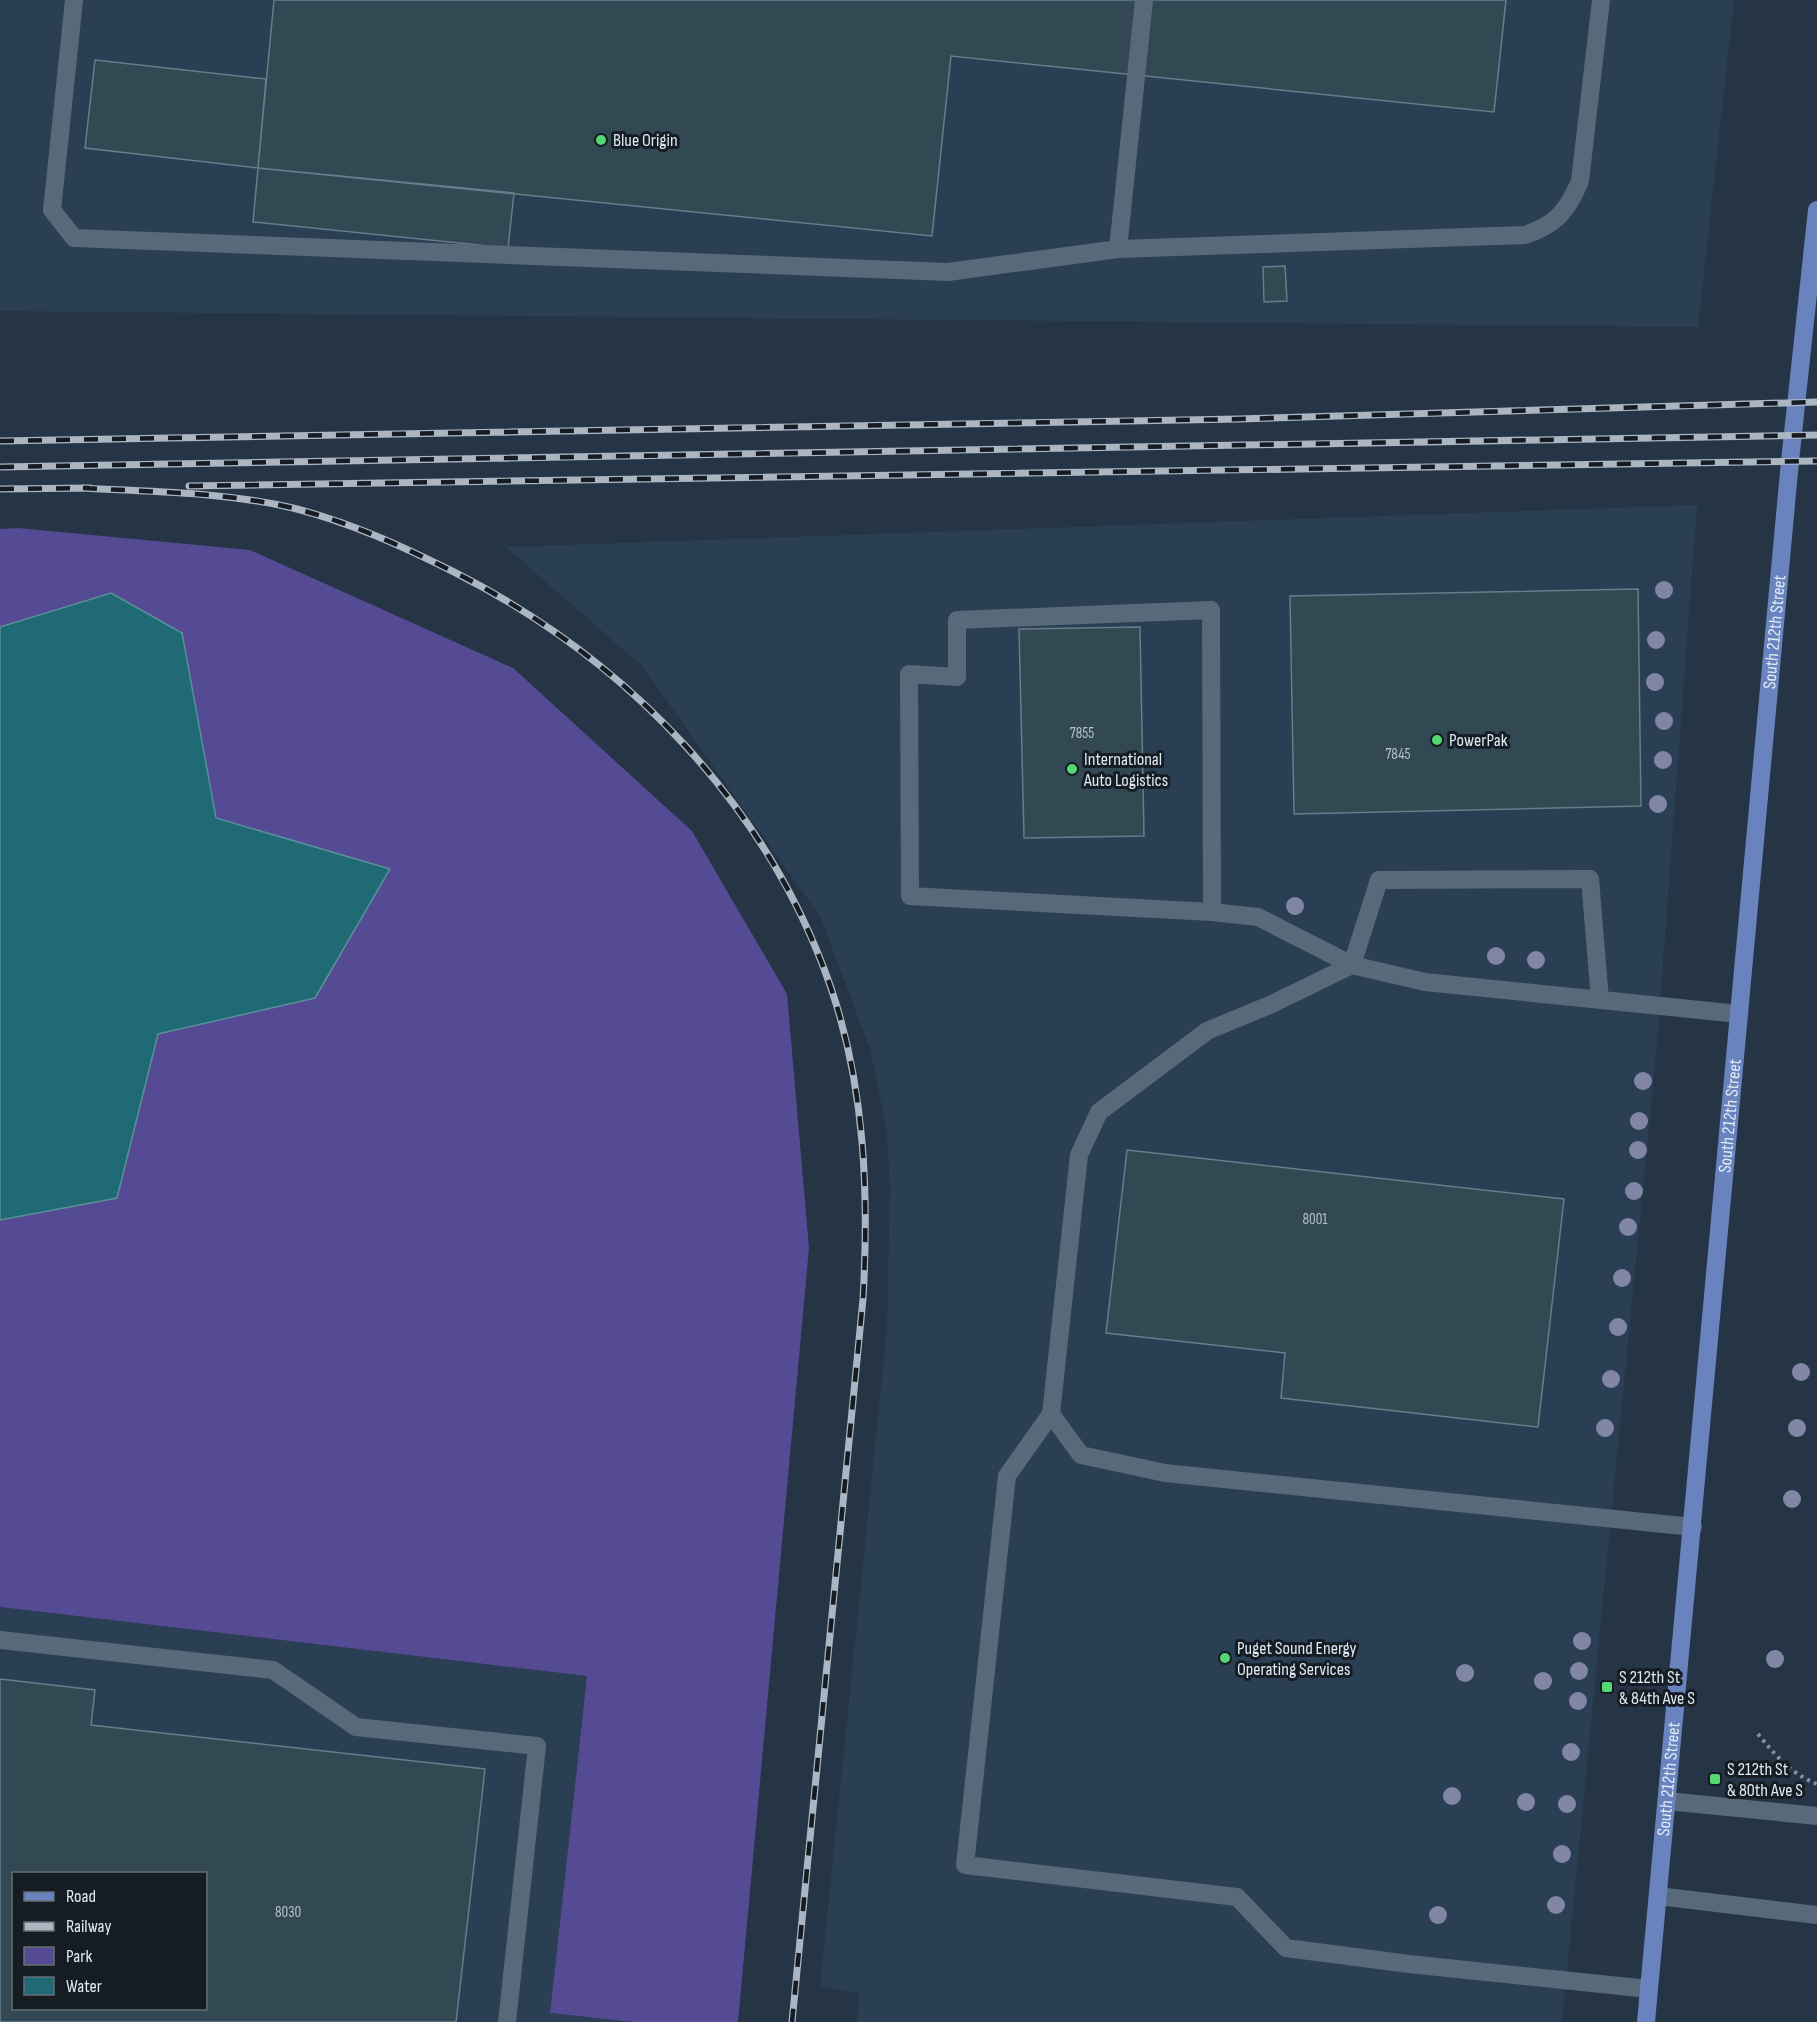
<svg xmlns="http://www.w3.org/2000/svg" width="1817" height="2022" font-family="'Sofia Sans Condensed',sans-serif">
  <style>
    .built { fill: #2a3f53; fill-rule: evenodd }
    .green { fill: #554a94 }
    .water { fill: #1f6a74; stroke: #59909a; stroke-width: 1.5 }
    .building { fill: #324954; stroke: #657e8a; stroke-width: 1.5; fill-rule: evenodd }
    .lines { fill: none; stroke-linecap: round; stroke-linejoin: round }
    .path { stroke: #86929f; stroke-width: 4; stroke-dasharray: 3 4.5; stroke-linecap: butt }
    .minor { stroke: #58697a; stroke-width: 18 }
    .major { stroke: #6983be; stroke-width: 18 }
    .rail-casing { stroke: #abb6c2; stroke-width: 7 }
    .rail { stroke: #151c23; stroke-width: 4.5; stroke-dasharray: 14; stroke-linecap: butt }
    .tree { fill: #8186a5 }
    .poi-dot { fill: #54d672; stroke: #151c23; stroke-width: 2 }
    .labels { text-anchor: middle; stroke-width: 6; stroke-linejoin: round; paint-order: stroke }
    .number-label { font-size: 15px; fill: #b4c2cc }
    .poi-label { font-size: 18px; fill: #e0eaf4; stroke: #151c23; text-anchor: start }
    .street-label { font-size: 18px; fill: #e0eaf4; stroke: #151c23 }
  </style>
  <rect width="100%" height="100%" fill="#263545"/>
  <path class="built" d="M 0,0 L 1734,0 L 1698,327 L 0,311 Z
    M 1697,505 L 1657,1044 L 1562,2022 L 857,2022 L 859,1994 L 820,1986 L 887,1329 L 890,1185 L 886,1127 L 870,1049 L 821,918 L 643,667 L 506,547 Z
    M 0,1607 L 587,1676 L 550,2013 L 633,2022 L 0,2022 ZM 14,1874 L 206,1874 L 206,2008 L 14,2008 Z"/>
  <path class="green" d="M 18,528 L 250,550 L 513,668 L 692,831 L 787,994 L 809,1248 L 738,2022 L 633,2022 L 550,2013 L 587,1676 L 0,1607 L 0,529 Z"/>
  <path class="water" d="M 111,593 L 182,633 L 216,818 L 390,869 L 315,998 L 158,1034 L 117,1198 L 0,1220 L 0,627 Z"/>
  <path class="building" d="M 274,0 L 1506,0 L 1494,112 L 951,56 L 932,236 L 258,168 Z
    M 95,60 L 266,79 L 258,168 L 85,148 Z
    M 258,168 L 514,193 L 508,248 L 253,222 Z
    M 1285,266 L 1287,301 L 1264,302 L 1263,267 Z
    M 1638,589 L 1641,806 L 1294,814 L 1290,596 Z
    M 1140,627 L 1144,836 L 1024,838 L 1019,629 Z
    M 1127,1150 L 1564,1199 L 1538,1427 L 1281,1398 L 1285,1353 L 1106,1333 Z
    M 0,1679 L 95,1690 L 91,1725 L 485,1769 L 456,2022 L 0,2022 ZM 14,1874 L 206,1874 L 206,2008 L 14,2008 Z"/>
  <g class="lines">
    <path class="path" d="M 1758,1734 C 1775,1755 1791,1774 1817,1784"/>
    <path class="minor" d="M 74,0 L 52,210 L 74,238 L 948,272 L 1118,249
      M 1144,0 L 1118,249 L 1525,235 C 1556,225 1568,210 1580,181 L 1601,0
      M 1212,912 L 910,896 L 909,674 L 957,677 L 957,620 L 1211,610 L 1212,912 L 1258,917 L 1352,965 L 1425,982 L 1739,1014
      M 1600,1000 L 1590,879 L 1379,880 L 1352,965 L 1272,1004 L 1207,1031 L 1099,1112 L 1079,1155 L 1051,1414 L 1081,1455 L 1165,1473 L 1693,1527
      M 1051,1414 L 1007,1476 L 965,1865 L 1237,1897 L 1286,1948 L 1409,1964 L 1649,1989
      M 0,1640 L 273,1670 L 356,1727 L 537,1746 L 507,2022
      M 1667,1801 L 1817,1816
      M 1658,1896 L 1817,1915"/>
    <path class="major" id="s1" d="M 1646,2022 L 1790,461 L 1817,210"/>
    <defs>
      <path id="rail" d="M 0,441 L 1239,419 L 1817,402
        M 0,467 L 1817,435
        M 189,486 L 1817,461
        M 83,488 C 153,492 225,492 293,508 C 349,522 402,546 454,572 C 626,659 767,803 831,988 C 865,1088 869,1194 863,1299 L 792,2022
        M 0,489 L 90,488"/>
    </defs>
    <use href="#rail" class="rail-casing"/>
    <use href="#rail" class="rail"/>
  </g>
  <g class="tree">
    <circle cx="1664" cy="590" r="9"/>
    <circle cx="1656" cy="640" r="9"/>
    <circle cx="1655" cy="682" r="9"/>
    <circle cx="1664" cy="721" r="9"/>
    <circle cx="1663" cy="760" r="9"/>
    <circle cx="1658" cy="804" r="9"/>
    <circle cx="1295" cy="906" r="9"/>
    <circle cx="1496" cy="956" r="9"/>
    <circle cx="1536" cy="960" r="9"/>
    <circle cx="1643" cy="1081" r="9"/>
    <circle cx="1639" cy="1121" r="9"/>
    <circle cx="1638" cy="1150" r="9"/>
    <circle cx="1634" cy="1191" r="9"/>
    <circle cx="1628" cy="1227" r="9"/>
    <circle cx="1622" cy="1278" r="9"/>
    <circle cx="1618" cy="1327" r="9"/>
    <circle cx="1801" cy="1372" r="9"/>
    <circle cx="1611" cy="1379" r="9"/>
    <circle cx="1605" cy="1428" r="9"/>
    <circle cx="1797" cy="1428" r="9"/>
    <circle cx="1792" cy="1499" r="9"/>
    <circle cx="1582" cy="1641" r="9"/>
    <circle cx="1775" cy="1659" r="9"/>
    <circle cx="1579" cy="1671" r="9"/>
    <circle cx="1465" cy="1673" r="9"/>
    <circle cx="1543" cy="1681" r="9"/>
    <circle cx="1578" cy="1701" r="9"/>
    <circle cx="1571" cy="1752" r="9"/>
    <circle cx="1452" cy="1796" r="9"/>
    <circle cx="1526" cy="1802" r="9"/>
    <circle cx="1567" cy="1804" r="9"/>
    <circle cx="1562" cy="1854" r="9"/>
    <circle cx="1556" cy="1905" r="9"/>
    <circle cx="1438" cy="1915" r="9"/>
  </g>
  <g class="poi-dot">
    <circle cx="601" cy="140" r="6"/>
    <circle cx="1437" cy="740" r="6"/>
    <circle cx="1072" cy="769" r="6"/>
    <circle cx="1225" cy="1658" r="6"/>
    <rect x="1601" y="1681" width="12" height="12" rx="3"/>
    <rect x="1709" y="1773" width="12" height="12" rx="3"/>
  </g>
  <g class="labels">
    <g class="number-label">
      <text x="1082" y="738">7855</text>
      <text x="1398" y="759">7845</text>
      <text x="1315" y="1224">8001</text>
      <text x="288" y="1917">8030</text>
    </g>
    <g class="poi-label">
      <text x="613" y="146">Blue Origin</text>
      <text x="1449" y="746">PowerPak</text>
      <text x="1084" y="765">International<tspan x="1084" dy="21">Auto Logistics</tspan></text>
      <text x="1237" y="1654">Puget Sound Energy<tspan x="1237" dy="21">Operating Services</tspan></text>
      <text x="1619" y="1683">S 212th St<tspan x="1619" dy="21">&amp; 84th Ave S</tspan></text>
      <text x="1727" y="1775">S 212th St<tspan x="1727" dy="21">&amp; 80th Ave S</tspan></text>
    </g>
    <g class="street-label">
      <text dy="6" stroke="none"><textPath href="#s1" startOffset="1396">South 212th Street</textPath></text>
      <text dy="6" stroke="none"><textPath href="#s1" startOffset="910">South 212th Street</textPath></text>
      <text dy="6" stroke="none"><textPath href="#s1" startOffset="244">South 212th Street</textPath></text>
    </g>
  </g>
  <rect x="12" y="1872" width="195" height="138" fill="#151c23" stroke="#666e77" stroke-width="1.5"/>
  <rect x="24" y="1892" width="30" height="9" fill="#6983be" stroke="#666e77" stroke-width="1.5"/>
  <text x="66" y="1902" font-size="18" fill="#e0eaf4">Road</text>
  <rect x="24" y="1922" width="30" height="9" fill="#abb6c2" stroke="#666e77" stroke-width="1.5"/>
  <text x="66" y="1932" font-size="18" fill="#e0eaf4">Railway</text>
  <rect x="24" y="1947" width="30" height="18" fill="#554a94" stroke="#666e77" stroke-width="1.5"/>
  <text x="66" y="1962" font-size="18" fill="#e0eaf4">Park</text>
  <rect x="24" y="1977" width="30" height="18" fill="#1f6a74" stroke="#666e77" stroke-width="1.5"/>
  <text x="66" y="1992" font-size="18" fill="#e0eaf4">Water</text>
</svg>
